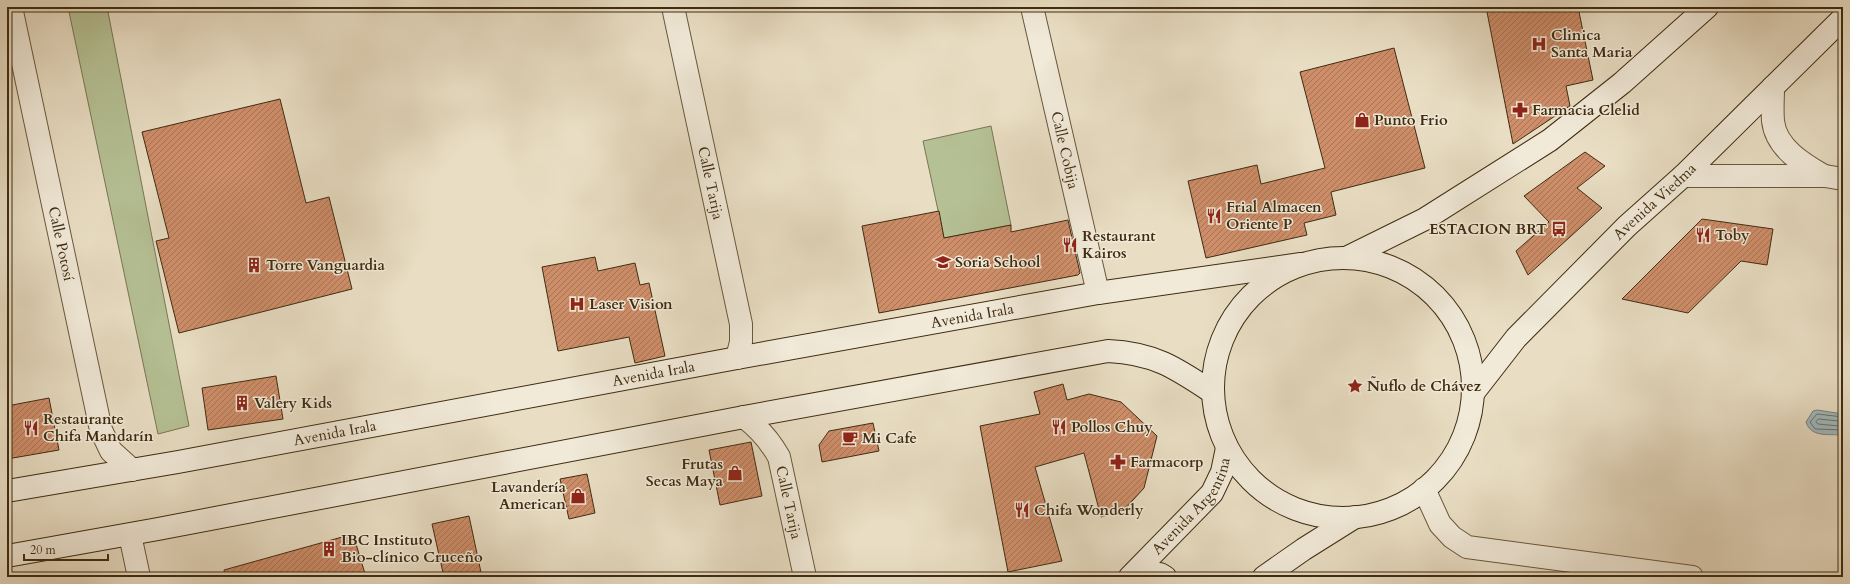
<svg xmlns="http://www.w3.org/2000/svg" width="1850" height="584" font-family="Cardo,serif">
  <style>
    .park { fill: #b5c195; stroke: #7a7653 }
    .water { fill: #9fb9c0; stroke: #79817a }
    .lines { fill: none; stroke-linecap: round; stroke-linejoin: round }
    .shore { stroke: #6f7268; stroke-width: 1 }
    .building { fill: url(#building-hatch); stroke: #3f2c11 }
    .minor-casing { stroke: #6a583e; stroke-width: 24 }
    .secondary-casing { stroke: #3f2c11; stroke-width: 24 }
    .minor { stroke: #f1ead9; stroke-width: 22 }
    .secondary { stroke: #f1ead9; stroke-width: 22 }
    .labels { text-anchor: middle; stroke-width: 3; stroke-linejoin: round; paint-order: stroke }
    .poi-label { font-size: 15px; font-weight: bold; fill: #3f2c11; stroke: #f1ead9; text-anchor: start }
    .street-label { font-size: 15px; fill: #3f2c11; stroke: #f1ead9 }
  </style>
  <defs>
    <pattern id="building-hatch" width="6" height="6" patternUnits="userSpaceOnUse"><rect width="6" height="6" fill="#ce8e6a"/><path d="M-1 1l2-2M0 6l6-6M5 7l2-2" fill="none" stroke="#a97456"/></pattern>
  </defs>
  <rect width="100%" height="100%" fill="#e9dec4"/>
  <filter id="stains"><feTurbulence type="fractalNoise" baseFrequency=".005" numOctaves="4"/><feColorMatrix values="0 0 0 0 .2 0 0 0 0 .09 0 0 0 0 .02 0 0 0 .5 -.17"/></filter>
  <radialGradient id="worn" r=".72"><stop offset=".6" stop-color="#630" stop-opacity="0"/><stop offset="1" stop-color="#630" stop-opacity=".3"/></radialGradient>
  <path class="park" d="M 68,7 L 107,7 L 189,426 L 158,434 Z
    M 991,126 L 1011,225 L 944,238 L 923,141 Z"/>
  <path class="water" d="M 1817,410 L 1843,414 L 1843,434 L 1840,435 C 1826,434 1811,437 1806,422 L 1813,411 Z"/>
  <g class="lines">
    <path class="shore" d="M 1843,417 L 1817,414 L 1810,422 L 1815,429 L 1843,430
      M 1819,419 L 1839,421 L 1841,424 L 1839,426 L 1818,424 L 1816,422 Z"/>
  </g>
  <path class="building" d="M 1486,7 L 1578,7 L 1593,80 L 1566,86 L 1570,106 L 1513,144 Z
    M 1394,48 L 1425,168 L 1331,192 L 1336,215 L 1304,223 L 1307,235 L 1206,258 L 1188,181 L 1257,165 L 1261,184 L 1325,168 L 1300,72 Z
    M 280,99 L 306,203 L 329,197 L 352,289 L 179,333 L 156,241 L 169,238 L 142,132 Z
    M 1585,152 L 1605,166 L 1577,188 L 1602,208 L 1528,275 L 1516,251 L 1549,222 L 1524,196 Z
    M 939,211 L 944,238 L 1011,225 L 1011,232 L 1068,220 L 1080,273 L 1078,275 L 879,313 L 862,226 Z
    M 1702,219 L 1773,229 L 1767,265 L 1741,261 L 1688,313 L 1622,299 Z
    M 595,257 L 598,271 L 635,263 L 640,285 L 649,283 L 665,356 L 635,363 L 629,337 L 558,351 L 542,267 Z
    M 276,376 L 283,419 L 208,430 L 202,388 Z
    M 1063,384 L 1067,400 L 1089,394 L 1121,402 L 1157,436 L 1144,488 L 1123,511 L 1101,517 L 1084,453 L 1035,467 L 1062,561 L 1008,572 L 980,426 L 1040,414 L 1034,392 Z
    M 49,398 L 59,450 L 7,459 L 7,406 Z
    M 873,423 L 879,451 L 822,462 L 819,445 L 829,431 Z
    M 751,442 L 762,496 L 720,505 L 709,450 Z
    M 587,474 L 595,513 L 569,519 L 560,479 Z
    M 469,516 L 482,577 L 444,577 L 432,524 Z
    M 353,534 L 366,577 L 225,577 L 224,570 Z"/>
  <g class="lines">
    <defs>
      <g id="minor">
        <path id="s1" d="M 11,7 L 101,430 L 111,451 L 132,470"/>
        <path id="s2" d="M 673,7 L 741,324 L 741,342 L 737,358"/>
        <path id="s3" d="M 1032,7 L 1098,293"/>
        <path d="M 1773,87 C 1773,98 1772,110 1773,121 C 1776,148 1803,164 1824,176"/>
        <path d="M 1683,176 L 1825,176 L 1843,179"/>
        <path id="s4" d="M 744,417 C 760,429 770,441 779,457 L 805,577"/>
        <path d="M 1424,489 L 1440,524 L 1452,537 L 1467,547 L 1692,577"/>
        <path d="M 130,535 L 139,577"/>
      </g>
      <g id="secondary">
        <circle cx="1343" cy="388" r="130"/>
        <path d="M 1346,258 L 1425,219 L 1550,140 L 1622,83 L 1707,7"/>
        <path id="s5" d="M 1474,392 L 1516,338 L 1627,226 L 1683,176 L 1843,18"/>
        <path id="s6" d="M 7,491 L 178,462 L 737,358 L 1098,293 L 1301,264"/>
        <path d="M 7,556 L 158,529 L 744,417 L 1108,351 C 1154,353 1176,368 1212,392"/>
        <path d="M 1134,574 L 1160,574 L 1165,577"/>
        <path id="s7" d="M 1130,577 L 1212,493 L 1222,472 L 1227,448"/>
        <path d="M 1264,577 L 1304,549 L 1355,517"/>
      </g>
    </defs>
    <use href="#minor" class="minor-casing"/>
    <use href="#secondary" class="secondary-casing"/>
    <use href="#minor" class="minor"/>
    <use href="#secondary" class="secondary"/>
  </g>
  <defs>
    <symbol id="hospital-bare" viewBox="-9 -9 18 18"><path d="M-5-5h3v3.5h4V-5h3V5h-3V1.5h-4V5h-3Z" fill="#8f2418" stroke="#f1ead9" stroke-width="2.5" paint-order="stroke"/></symbol>
    <symbol id="pharmacy-bare" viewBox="-9 -9 18 18"><path d="M-2-6h4v4h4v4h-4v4h-4v-4h-4v-4h4Z" fill="#8f2418" stroke="#f1ead9" stroke-width="2.5" paint-order="stroke"/></symbol>
    <symbol id="shop-bare" viewBox="-9 -9 18 18"><path d="M-5-2.5h2.3a2.7 3.5 0 0 1 5.4 0H5L5.5 6h-11ZM-1.5-2.5h3a1.5 2.3 0 0 0-3 0Z" fill="#8f2418" stroke="#f1ead9" stroke-width="2.5" paint-order="stroke"/></symbol>
    <symbol id="restaurant-bare" viewBox="-9 -9 18 18"><path d="M-5-6h1v4h1v-4h1v4h1v-4h1v5L-1.5 .5V6h-2V.5L-5-1ZM5-6V6H3V1.5H1.5Q1.5-4 5-6Z" fill="#8f2418" stroke="#f1ead9" stroke-width="2.5" paint-order="stroke"/></symbol>
    <symbol id="bus-bare" viewBox="-9 -9 18 18"><path d="M-5-6H5V4H4V6H2V4H-2V6H-4V4H-5ZM-3.5-4V0h7V-4ZM-3.5 1.2v1.5H-2V1.2ZM2 1.2v1.5H3.5V1.2Z" fill="#8f2418" stroke="#f1ead9" stroke-width="2.5" paint-order="stroke"/></symbol>
    <symbol id="school-bare" viewBox="-9 -9 18 18"><path d="M0-5L7-2L0 1L-7-2ZM-4 1L0 2.5L4 1V4Q0 6-4 4Z" fill="#8f2418" stroke="#f1ead9" stroke-width="2.5" paint-order="stroke"/></symbol>
    <symbol id="building-bare" viewBox="-9 -9 18 18"><path d="M-4-6H4V6H1V3H-1V6H-4ZM-2.5-4.3h1.7v1.8h-1.7ZM.8-4.3h1.7v1.8H.8ZM-2.5-1h1.7V.8h-1.7ZM.8-1h1.7V.8H.8Z" fill="#8f2418" stroke="#f1ead9" stroke-width="2.5" paint-order="stroke"/></symbol>
    <symbol id="sight-bare" viewBox="-9 -9 18 18"><path d="M0-6L1.8-2.2L6-1.7L2.9 1.2L3.7 5.4L0 3.3L-3.7 5.4L-2.9 1.2L-6-1.7L-1.8-2.2Z" fill="#8f2418" stroke="#f1ead9" stroke-width="2.5" paint-order="stroke"/></symbol>
    <symbol id="cafe-bare" viewBox="-9 -9 18 18"><path d="M-5.5-4.5H6V0H3Q3 3.5 0 3.5H-2.5Q-5.5 3.5-5.5 0ZM3-3.2v2h1.7v-2ZM-6 4.5H4V6H-6Z" fill="#8f2418" stroke="#f1ead9" stroke-width="2.5" paint-order="stroke"/></symbol>
  </defs>
  <g fill-rule="evenodd">
    <use href="#hospital-bare" x="1528" y="33" width="22" height="22"/>
    <use href="#pharmacy-bare" x="1509" y="99" width="22" height="22"/>
    <use href="#shop-bare" x="1351" y="109" width="22" height="22"/>
    <use href="#restaurant-bare" x="1203" y="205" width="22" height="22"/>
    <use href="#bus-bare" x="1548" y="218" width="22" height="22"/>
    <use href="#restaurant-bare" x="1692" y="224" width="22" height="22"/>
    <use href="#restaurant-bare" x="1059" y="234" width="22" height="22"/>
    <use href="#school-bare" x="932" y="251" width="22" height="22"/>
    <use href="#building-bare" x="243" y="254" width="22" height="22"/>
    <use href="#hospital-bare" x="566" y="293" width="22" height="22"/>
    <use href="#sight-bare" x="1344" y="375" width="22" height="22"/>
    <use href="#building-bare" x="231" y="392" width="22" height="22"/>
    <use href="#restaurant-bare" x="1048" y="416" width="22" height="22"/>
    <use href="#restaurant-bare" x="20" y="417" width="22" height="22"/>
    <use href="#cafe-bare" x="839" y="427" width="22" height="22"/>
    <use href="#pharmacy-bare" x="1107" y="451" width="22" height="22"/>
    <use href="#shop-bare" x="724" y="462" width="22" height="22"/>
    <use href="#shop-bare" x="567" y="485" width="22" height="22"/>
    <use href="#restaurant-bare" x="1011" y="499" width="22" height="22"/>
    <use href="#building-bare" x="318" y="538" width="22" height="22"/>
  </g>
  <g class="labels">
    <g class="poi-label">
      <text x="1551" y="40">Clinica<tspan x="1551" dy="17">Santa Maria</tspan></text>
      <text x="1532" y="115">Farmacia Clelid</text>
      <text x="1374" y="125">Punto Frio</text>
      <text x="1226" y="212">Frial Almacen<tspan x="1226" dy="17">Oriente P</tspan></text>
      <text x="1547" y="234" text-anchor="end">ESTACION BRT</text>
      <text x="1715" y="240">Toby</text>
      <text x="1082" y="241">Restaurant<tspan x="1082" dy="17">Kairos</tspan></text>
      <text x="955" y="267">Soria School</text>
      <text x="266" y="270">Torre Vanguardia</text>
      <text x="589" y="309">Laser Vision</text>
      <text x="1367" y="391">Ñuflo de Chávez</text>
      <text x="254" y="408">Valery Kids</text>
      <text x="43" y="424">Restaurante<tspan x="43" dy="17">Chifa Mandarín</tspan></text>
      <text x="1071" y="432">Pollos Chuy</text>
      <text x="862" y="443">Mi Cafe</text>
      <text x="1130" y="467">Farmacorp</text>
      <text x="723" y="469" text-anchor="end">Frutas<tspan x="723" dy="17">Secas Maya</tspan></text>
      <text x="566" y="492" text-anchor="end">Lavandería<tspan x="566" dy="17">American</tspan></text>
      <text x="1034" y="515">Chifa Wonderly</text>
      <text x="341" y="545">IBC Instituto<tspan x="341" dy="17">Bio-clínico Cruceño</tspan></text>
    </g>
    <g class="street-label">
      <text dy="5" stroke="none"><textPath href="#s3" startOffset="147">Calle Cobija</textPath></text>
      <text dy="5" stroke="none"><textPath href="#s2" startOffset="180">Calle Tarija</textPath></text>
      <text dy="5" stroke="none"><textPath href="#s5" startOffset="263">Avenida Viedma</textPath></text>
      <text dy="5" stroke="none"><textPath href="#s1" startOffset="242">Calle Potosí</textPath></text>
      <text dy="5" stroke="none"><textPath href="#s6" startOffset="981">Avenida Irala</textPath></text>
      <text dy="5" stroke="none"><textPath href="#s6" startOffset="657">Avenida Irala</textPath></text>
      <text dy="5" stroke="none"><textPath href="#s6" startOffset="333">Avenida Irala</textPath></text>
      <text dy="5" stroke="none"><textPath href="#s4" startOffset="100">Calle Tarija</textPath></text>
      <text dy="5" stroke="none"><textPath href="#s7" startOffset="95">Avenida Argentina</textPath></text>
    </g>
  </g>
  <rect width="1850" height="584" fill="none" stroke="#e9dec4" stroke-width="24"/>
  <rect x="8" y="8" width="1834" height="568" fill="none" stroke="#3f2c11" stroke-width="2"/>
  <rect x="12" y="12" width="1826" height="560" fill="none" stroke="#3f2c11"/>
  <path d="M24 554v6h84v-6" fill="none" stroke="#3f2c11" stroke-width="2"/>
  <text x="30" y="554" font-size="12" fill="#3f2c11" stroke="#f1ead9" stroke-width="3" paint-order="stroke">20 m</text>
  <rect width="100%" height="100%" filter="url(#stains)"/>
  <rect width="100%" height="100%" fill="url(#worn)"/>
</svg>
